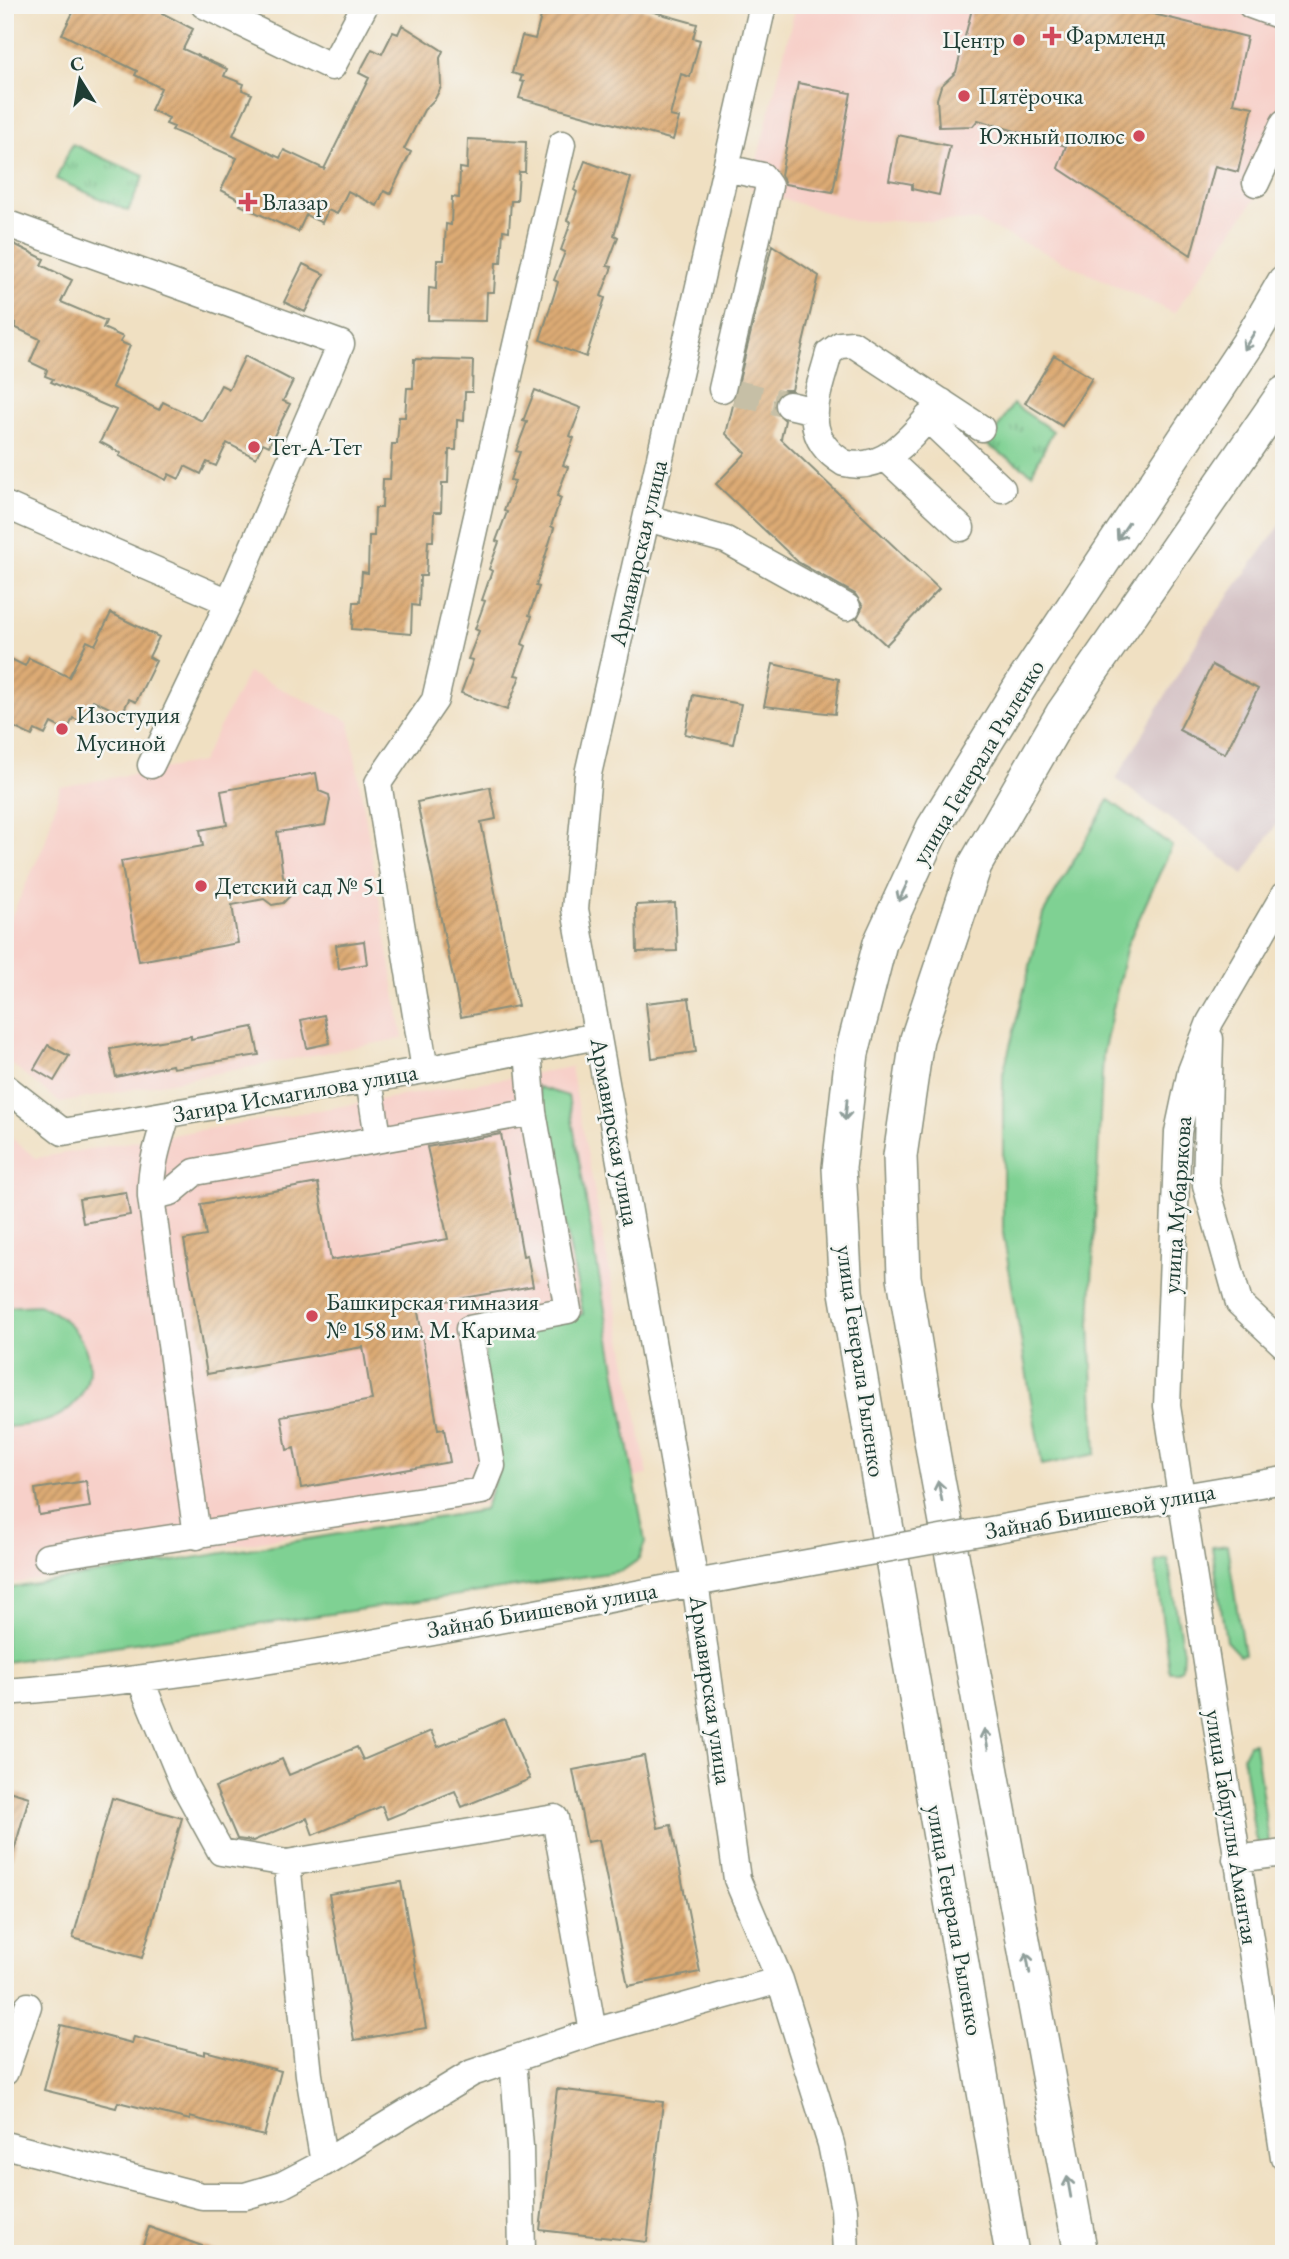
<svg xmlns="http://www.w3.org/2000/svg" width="1289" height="2259" font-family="'EB Garamond',serif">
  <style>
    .built { fill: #f7d0c9 }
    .industrial { fill: #d2bec1 }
    .grass { fill: #7fd193; stroke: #4f8764; stroke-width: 2 }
    .park { fill: url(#park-tufts); stroke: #4f8764; stroke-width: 2 }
    .building { fill: url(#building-hatch) }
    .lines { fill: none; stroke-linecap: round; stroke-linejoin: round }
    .minor-tunnel { stroke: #c6bfa6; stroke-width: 26; stroke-dasharray: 26 13; stroke-linecap: butt }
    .minor-casing { stroke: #888e7b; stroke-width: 29 }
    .major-casing { stroke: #888e7b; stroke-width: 36 }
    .minor { stroke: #fff; stroke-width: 26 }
    .major { stroke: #fff; stroke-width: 33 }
    .minor-bridge-casing { stroke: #888e7b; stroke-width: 29; stroke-linecap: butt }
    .minor-bridge { stroke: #fff; stroke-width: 26 }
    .oneway { stroke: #8f9e9a }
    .poi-dot { fill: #d1495b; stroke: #f6f6f2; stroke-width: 2.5 }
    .labels { text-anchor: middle; stroke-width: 5; stroke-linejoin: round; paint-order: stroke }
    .poi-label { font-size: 24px; fill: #1f3d34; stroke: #f6f6f2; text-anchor: start }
    .street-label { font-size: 24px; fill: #1f3d34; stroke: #f6f6f2 }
  </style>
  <defs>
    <pattern id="park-tufts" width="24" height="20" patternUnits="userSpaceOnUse" patternTransform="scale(1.75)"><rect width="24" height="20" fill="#7fd193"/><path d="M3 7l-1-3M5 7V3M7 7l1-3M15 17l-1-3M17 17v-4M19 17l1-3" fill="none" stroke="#67ab79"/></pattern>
    <pattern id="building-hatch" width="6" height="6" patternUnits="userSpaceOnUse" patternTransform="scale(1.75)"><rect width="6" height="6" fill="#ddab75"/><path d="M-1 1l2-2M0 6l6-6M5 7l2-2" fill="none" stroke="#b38c61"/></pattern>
  </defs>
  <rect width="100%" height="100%" fill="#f6f6f2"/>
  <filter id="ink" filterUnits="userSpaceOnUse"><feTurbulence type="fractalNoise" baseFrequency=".0143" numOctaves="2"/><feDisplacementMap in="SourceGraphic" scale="14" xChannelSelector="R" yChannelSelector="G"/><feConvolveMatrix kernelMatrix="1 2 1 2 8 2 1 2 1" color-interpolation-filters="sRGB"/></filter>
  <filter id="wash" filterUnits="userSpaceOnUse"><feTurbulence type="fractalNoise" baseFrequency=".00686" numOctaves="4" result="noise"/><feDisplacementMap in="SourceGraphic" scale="28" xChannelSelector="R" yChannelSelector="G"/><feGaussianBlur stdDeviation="1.57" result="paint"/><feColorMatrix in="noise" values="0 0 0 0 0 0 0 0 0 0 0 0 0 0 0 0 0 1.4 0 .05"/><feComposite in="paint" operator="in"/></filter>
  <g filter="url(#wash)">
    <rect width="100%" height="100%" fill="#f0e0c2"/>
    <path class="built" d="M 796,5 L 1284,5 L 1284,158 L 1174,313 L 977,221 L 853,221 L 750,188 Z
      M 248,673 L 349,721 L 403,1038 L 60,1103 L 5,1059 L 5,930 L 45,843 L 60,787 L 201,762 Z
      M 571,1067 L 648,1475 L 5,1585 L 5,1137 L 9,1136 L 36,1158 Z"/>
    <path class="industrial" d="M 1284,520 L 1284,813 L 1244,874 L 1116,779 L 1206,627 Z"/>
    <path class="grass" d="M 1109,800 L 1172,846 L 1127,945 L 1103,1054 L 1090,1324 L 1096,1454 L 1042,1465 L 1003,1233 L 1003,1074 L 1043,914 Z
      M 538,1087 L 568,1096 L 645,1542 L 639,1559 L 622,1571 L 5,1662 L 5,1589 L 484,1510 L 498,1471 L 484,1360 L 488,1337 L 583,1314 Z
      M 39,1305 C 81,1321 109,1370 71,1407 C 54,1423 28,1426 5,1427 L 5,1307 Z
      M 1227,1545 L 1244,1654 L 1239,1655 L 1226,1641 L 1212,1547 Z
      M 1168,1559 L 1183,1652 L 1182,1667 L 1178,1671 L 1169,1671 L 1155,1562 Z
      M 1255,1743 L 1270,1849 L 1259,1844 L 1255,1837 L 1243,1756 L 1249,1744 Z"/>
    <path class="park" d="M 72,144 L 144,176 L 128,211 L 56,179 Z
      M 1013,404 L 1053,431 L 1032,473 L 987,445 Z"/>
    <g id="blocks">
      <path class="building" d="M 77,5 L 165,5 L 162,13 L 193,29 L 183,49 L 227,69 L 224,76 L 244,84 L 242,90 L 252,94 L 233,135 L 280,158 L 284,150 L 324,169 L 369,78 L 359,73 L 372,49 L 382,54 L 393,32 L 398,34 L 402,25 L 443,51 L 440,58 L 441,87 L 435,99 L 424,110 L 404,149 L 411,152 L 390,194 L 384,191 L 377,206 L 348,191 L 337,214 L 328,210 L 322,223 L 306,215 L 298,232 L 240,205 L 242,201 L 221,190 L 237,158 L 172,130 L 174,127 L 166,124 L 169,118 L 151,110 L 161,88 L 135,75 L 137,71 L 62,34 Z
        M 544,5 L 629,5 L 697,24 L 693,38 L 700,40 L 690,77 L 681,74 L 670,116 L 679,118 L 673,140 L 519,98 L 524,82 L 520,81 L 522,76 L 512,73 L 522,36 L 535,39 Z
        M 973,5 L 1137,5 L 1137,10 L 1247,37 L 1233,103 L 1253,107 L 1238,172 L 1215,166 L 1191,255 L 1058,168 L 1066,146 L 978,120 L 973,126 L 939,127 L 937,99 L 941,86 L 956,72 Z
        M 798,83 L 851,93 L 833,192 L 785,184 L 781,175 Z
        M 898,135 L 950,146 L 939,195 L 912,189 L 912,184 L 889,180 Z
        M 468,139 L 526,142 L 525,172 L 519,172 L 517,201 L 511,201 L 509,231 L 503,230 L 501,263 L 496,263 L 494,292 L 487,292 L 486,321 L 428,320 L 429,288 L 436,289 L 437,260 L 444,260 L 446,224 L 451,225 L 452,197 L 459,198 L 460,168 L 467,169 Z
        M 585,161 L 631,178 L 614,235 L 618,237 L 607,266 L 612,267 L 601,296 L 605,298 L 586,357 L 540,340 L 558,282 L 554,280 L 565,252 L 561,250 L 571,222 L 567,220 L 577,192 L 574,190 Z
        M 12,243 L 44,259 L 41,265 L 72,280 L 61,302 L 106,321 L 103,328 L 123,337 L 120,342 L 130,346 L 112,387 L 159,410 L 163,402 L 202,421 L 221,385 L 229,389 L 245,356 L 293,381 L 283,401 L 290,404 L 269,446 L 263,443 L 256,458 L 227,443 L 216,466 L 207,462 L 201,474 L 185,466 L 179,479 L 169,474 L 166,480 L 119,456 L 121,453 L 100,442 L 116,410 L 51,382 L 53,379 L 45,376 L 47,370 L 30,362 L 40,339 L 14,327 L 16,323 L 5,318 L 5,255 Z
        M 772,245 L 819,276 L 792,390 L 784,390 L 774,401 L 774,410 L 785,420 L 781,439 L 939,589 L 886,645 L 857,618 L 863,606 L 855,594 L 798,562 L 716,484 L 746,453 L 726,434 Z
        M 303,264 L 324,274 L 305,312 L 284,302 Z
        M 1054,355 L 1092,378 L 1062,426 L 1025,403 Z
        M 414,359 L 473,361 L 472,392 L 465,392 L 464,421 L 457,420 L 456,450 L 449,450 L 448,483 L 442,483 L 441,512 L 434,512 L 433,541 L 428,541 L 426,576 L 420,576 L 419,606 L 412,605 L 411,634 L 352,629 L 354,602 L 360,602 L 362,572 L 368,573 L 369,536 L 374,536 L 375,508 L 382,508 L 383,479 L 390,479 L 392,444 L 397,444 L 399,417 L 405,417 L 407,388 L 413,388 Z
        M 535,390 L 581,408 L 570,436 L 574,438 L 563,465 L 568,467 L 557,496 L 561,498 L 551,526 L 554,528 L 536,586 L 539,587 L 529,615 L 532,616 L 522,644 L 526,646 L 515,675 L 520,676 L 507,710 L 461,693 L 473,660 L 468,659 L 479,631 L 475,629 L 485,601 L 482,600 L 492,571 L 489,569 L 499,542 L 496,541 L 507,512 L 504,511 L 515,481 L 510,480 L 520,452 L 516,451 L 527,422 L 523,421 Z
        M 111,613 L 159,637 L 149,657 L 156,661 L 136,702 L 129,699 L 122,714 L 93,700 L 82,722 L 73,718 L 67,731 L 51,723 L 45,735 L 35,730 L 32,736 L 5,723 L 5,656 L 25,666 L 29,658 L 69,677 L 87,641 L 95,645 Z
        M 773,664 L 839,679 L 835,714 L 764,706 Z
        M 1212,665 L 1258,689 L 1225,754 L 1179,730 Z
        M 693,695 L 741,704 L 733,744 L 685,734 Z
        M 316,773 L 319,791 L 329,795 L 330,800 L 325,825 L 277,832 L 283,876 L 288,881 L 290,896 L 283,903 L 272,905 L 264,899 L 232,905 L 238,943 L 139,961 L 121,861 L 203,846 L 200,830 L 227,825 L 221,791 Z
        M 490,787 L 496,819 L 481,822 L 518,1006 L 461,1017 L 417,802 Z
        M 675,903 L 677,951 L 637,952 L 636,905 Z
        M 364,941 L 367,964 L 339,969 L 336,945 Z
        M 689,998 L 696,1052 L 652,1058 L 646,1003 Z
        M 324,1015 L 330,1043 L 307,1048 L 301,1020 Z
        M 253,1027 L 259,1055 L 173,1068 L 172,1065 L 116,1077 L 110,1049 L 191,1036 L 191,1039 Z
        M 48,1045 L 69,1056 L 54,1081 L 34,1069 Z
        M 501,1134 L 523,1256 L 527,1255 L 533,1286 L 417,1306 L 438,1430 L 444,1429 L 450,1462 L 301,1488 L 294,1448 L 287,1450 L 281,1416 L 372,1400 L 363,1347 L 207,1374 L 184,1240 L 206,1236 L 201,1204 L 318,1183 L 331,1260 L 448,1239 L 427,1147 Z
        M 126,1192 L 130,1215 L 83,1223 L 79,1199 Z
        M 86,1481 L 90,1507 L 39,1515 L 35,1489 Z
        M 504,1719 L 530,1779 L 462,1807 L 455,1791 L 387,1819 L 382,1806 L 313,1835 L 307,1818 L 253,1841 L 237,1839 L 215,1787 L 282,1759 L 289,1775 L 357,1747 L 363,1760 L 431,1731 L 438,1747 Z
        M 644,1756 L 658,1828 L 671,1825 L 700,1972 L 628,1986 L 599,1840 L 587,1842 L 573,1770 Z
        M 5,1790 L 29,1797 L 12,1858 L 5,1857 Z
        M 112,1798 L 182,1818 L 142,1958 L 73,1938 Z
        M 401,1882 L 426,2028 L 354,2040 L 329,1894 Z
        M 61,2025 L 132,2043 L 134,2037 L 205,2055 L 205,2051 L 281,2071 L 264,2136 L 190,2117 L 190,2120 L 118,2102 L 116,2108 L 44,2090 Z
        M 557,2089 L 663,2102 L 647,2242 L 540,2230 Z
        M 149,2227 L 216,2251 L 216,2254 L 140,2254 Z"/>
    </g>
  </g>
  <g filter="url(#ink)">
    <use href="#blocks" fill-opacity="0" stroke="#888e7b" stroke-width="2"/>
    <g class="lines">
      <path class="minor-tunnel" d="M 735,393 L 789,405"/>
      <defs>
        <path id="minor" d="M 204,5 L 332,67 L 365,5
          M 763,5 L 588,774 L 575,909 L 695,1582 L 737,1879 L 780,1980 L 831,2144 L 844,2209 L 846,2254
          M 1251,5 L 1284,17
          M 1256,183 L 1284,123
          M 5,223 L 341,344 L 229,602 L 151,765
          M 722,389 L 769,186 L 762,176 L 726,168
          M 942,402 C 916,430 888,474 844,463 C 797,435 818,396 829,353 L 840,345 L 853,344 L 981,428
          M 789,405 L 815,411
          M 927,418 L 1002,489
          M 886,458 L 961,528
          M 5,505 L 229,602
          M 647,518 L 726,540 L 847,607
          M 1284,895 L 1210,1022 L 1191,1071 L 1178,1132 L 1167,1406 L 1284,2157
          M 1210,1039 L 1206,1185 L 1239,1303 L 1284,1345
          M 425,1070 L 378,783 L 435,700 L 562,144
          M 369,1080 L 378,1137
          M 5,1087 L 63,1132 L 425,1070 L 597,1036
          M 167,1115 C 158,1143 150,1168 151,1197 L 197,1536
          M 151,1197 L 171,1192 L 195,1172 L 533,1112
          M 1064,1517 L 1284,1480
          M 47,1557 L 482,1491 L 492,1466 L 469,1329 L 568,1310 L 533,1112 L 528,1051
          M 140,1679 L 183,1783 L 221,1852 L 287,1863 L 309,2075 L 324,2163
          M 5,1692 C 271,1672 533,1610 796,1565
          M 1236,1859 L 1284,1853
          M 287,1863 L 555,1818 L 593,2032
          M 513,2059 L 520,2147 L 522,2254
          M 5,2072 L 28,2006
          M 5,2145 L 202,2196 L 245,2196 L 282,2185 L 324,2163 L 472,2073 L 593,2032 L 780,1980"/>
        <path id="major" d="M 1012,2254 L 846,1292 L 839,1168 L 852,1053 L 880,943 L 933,828 L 1025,679 L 1249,342 L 1284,282
          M 1081,2254 L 934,1458 L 904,1277 L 900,1156 L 917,1039 L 975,865 L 1062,714 L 1284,393"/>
      </defs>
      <use href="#minor" class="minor-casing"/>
      <use href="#major" class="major-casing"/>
      <use href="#minor" class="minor"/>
      <use href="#major" class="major"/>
      <defs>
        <path id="minor-bridge" d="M 796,1565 L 1064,1517"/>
      </defs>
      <use href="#minor-bridge" class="minor-bridge-casing"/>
      <use href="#minor-bridge" class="minor-bridge"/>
    </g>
    <defs><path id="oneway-shaft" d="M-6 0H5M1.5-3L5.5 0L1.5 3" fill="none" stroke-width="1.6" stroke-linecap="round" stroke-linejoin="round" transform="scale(1.75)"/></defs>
    <g class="oneway">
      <use href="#oneway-shaft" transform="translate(1249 341) rotate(122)"/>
      <use href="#oneway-shaft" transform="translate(1123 531) rotate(124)"/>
      <use href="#oneway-shaft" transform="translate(903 892) rotate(115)"/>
      <use href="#oneway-shaft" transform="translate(846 1110) rotate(96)"/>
      <use href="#oneway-shaft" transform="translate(940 1491) rotate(-101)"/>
      <use href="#oneway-shaft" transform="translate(986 1739) rotate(-101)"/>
      <use href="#oneway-shaft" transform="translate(1028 1963) rotate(-100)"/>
      <use href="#oneway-shaft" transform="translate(1069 2187) rotate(-100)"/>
    </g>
  </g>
  <g class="poi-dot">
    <path d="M1048.5 25.5h7v7h7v7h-7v7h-7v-7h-7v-7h7z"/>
    <circle cx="1019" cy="40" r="7"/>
    <circle cx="964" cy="96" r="7"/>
    <circle cx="1139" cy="136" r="7"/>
    <path d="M244.5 191.5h7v7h7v7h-7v7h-7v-7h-7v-7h7z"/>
    <circle cx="254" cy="447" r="7"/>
    <circle cx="62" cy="729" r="7"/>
    <circle cx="201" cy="886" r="7"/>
    <circle cx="312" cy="1316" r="7"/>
  </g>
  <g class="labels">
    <g class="poi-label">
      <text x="1066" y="44">Фармленд</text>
      <text x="1005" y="48" text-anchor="end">Центр</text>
      <text x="978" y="104">Пятёрочка</text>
      <text x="1125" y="144" text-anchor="end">Южный полюс</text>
      <text x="262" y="210">Влазар</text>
      <text x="268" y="455">Тет-А-Тет</text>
      <text x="76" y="723">Изостудия<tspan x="76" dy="28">Мусиной</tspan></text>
      <text x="215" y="894">Детский сад № 51</text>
      <text x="326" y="1310">Башкирская гимназия<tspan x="326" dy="28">№ 158 им. М. Карима</tspan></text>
    </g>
    <g class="street-label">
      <text transform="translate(638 553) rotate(-77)" y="8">Армавирская улица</text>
      <text transform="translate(978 762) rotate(-59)" y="8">улица Генерала Рыленко</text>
      <text transform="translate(295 1093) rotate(-10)" y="8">Загира Исмагилова улица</text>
      <text transform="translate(615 1132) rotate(80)" y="8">Армавирская улица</text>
      <text transform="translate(1177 1205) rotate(-86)" y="8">улица Мубарякова</text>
      <text transform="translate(861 1361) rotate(82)" y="8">улица Генерала Рыленко</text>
      <text transform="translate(1100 1511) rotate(-10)" y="8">Зайнаб Биишевой улица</text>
      <text transform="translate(542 1610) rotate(-10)" y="8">Зайнаб Биишевой улица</text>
      <text transform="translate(711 1690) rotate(82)" y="8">Армавирская улица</text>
      <text transform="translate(1232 1827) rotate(81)" y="8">улица Габдуллы Амантая</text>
      <text transform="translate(955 1920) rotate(80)" y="8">улица Генерала Рыленко</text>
    </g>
  </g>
  <rect width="1289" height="2259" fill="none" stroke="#f6f6f2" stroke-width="28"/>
  <g transform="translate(80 80) rotate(349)" stroke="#f6f6f2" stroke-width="5" paint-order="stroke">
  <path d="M0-5L12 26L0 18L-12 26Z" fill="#1f3d34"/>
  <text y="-10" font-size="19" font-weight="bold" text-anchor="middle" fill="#1f3d34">С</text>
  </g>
</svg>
